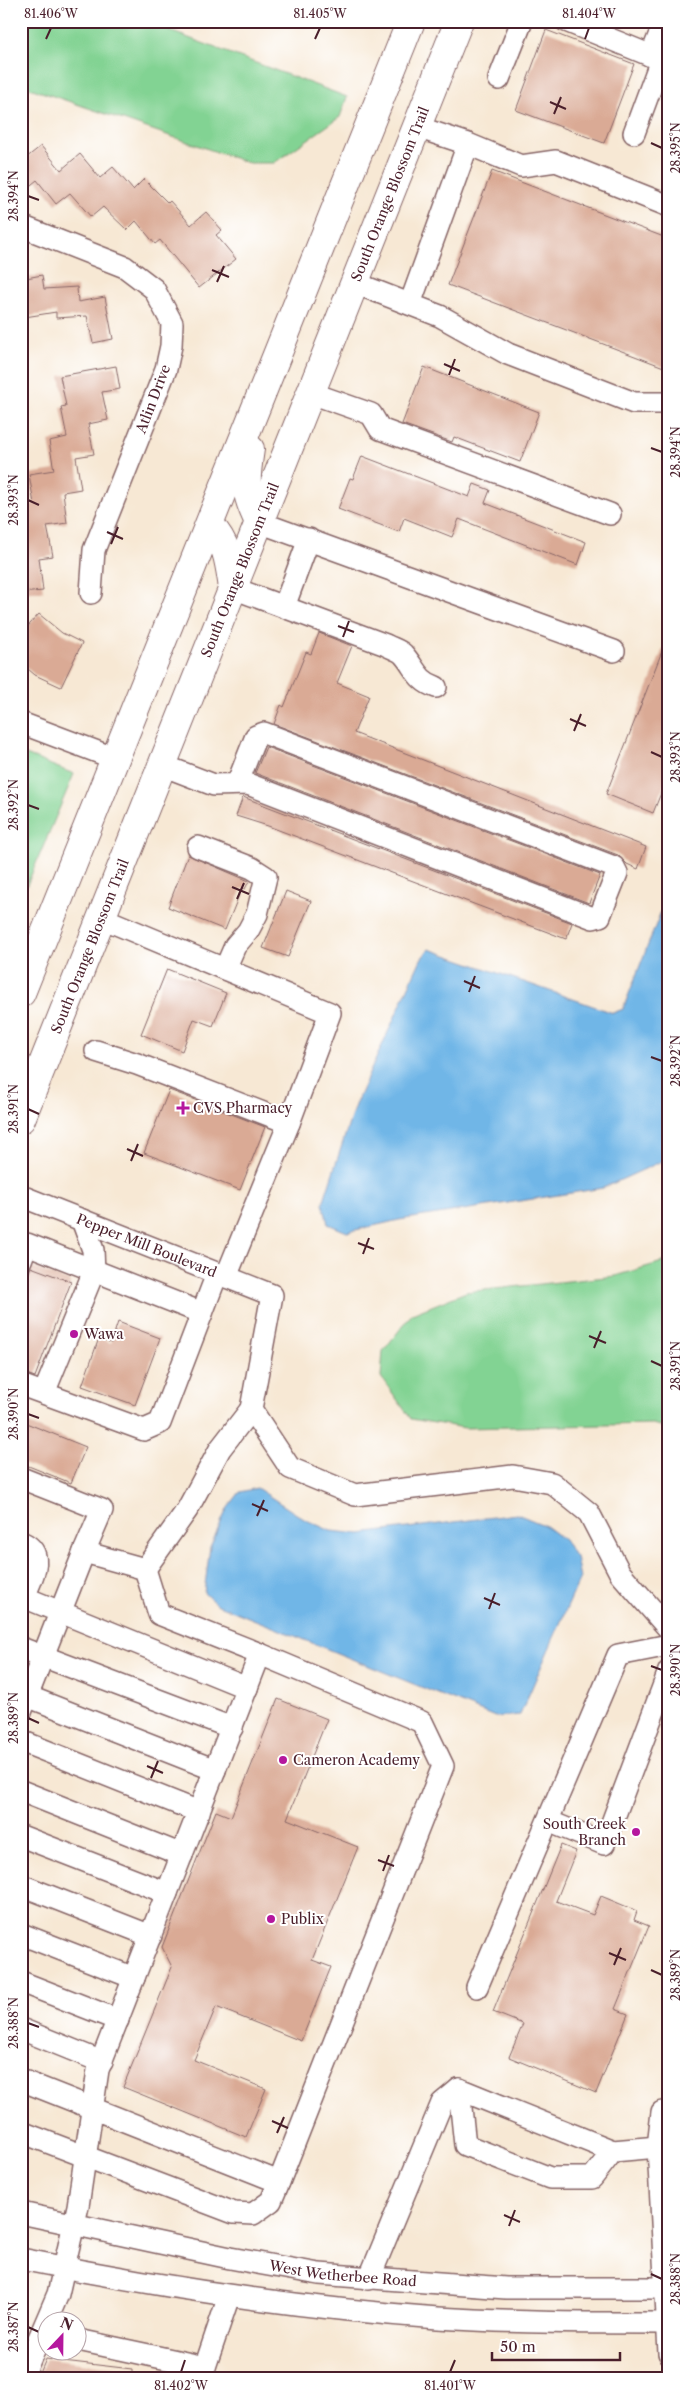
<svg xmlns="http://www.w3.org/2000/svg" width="690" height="2399" font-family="'Libre Caslon Text',serif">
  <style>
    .green { fill: #82d393; stroke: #66795f }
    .water { fill: #70b6e7; stroke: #5d6a89 }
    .building { fill: #daaa95 }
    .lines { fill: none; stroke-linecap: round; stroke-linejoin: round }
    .minor-casing { stroke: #876566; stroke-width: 24 }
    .major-casing { stroke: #876566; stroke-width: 30 }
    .minor { stroke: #fff; stroke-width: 21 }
    .major { stroke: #fff; stroke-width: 28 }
    .ticks { fill: none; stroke: #4a1f2b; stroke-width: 2 }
    .poi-dot { fill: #b5179e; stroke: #fff; stroke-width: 2 }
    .labels { text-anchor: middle; stroke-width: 4; stroke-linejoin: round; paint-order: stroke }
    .street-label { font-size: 14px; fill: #4a1f2b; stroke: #fff }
    .poi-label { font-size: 14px; fill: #4a1f2b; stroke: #fff; text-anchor: start }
    .neatline { fill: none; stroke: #4a1f2b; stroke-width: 2 }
    .ticks-label { font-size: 12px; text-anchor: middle; fill: #4a1f2b }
  </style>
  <rect width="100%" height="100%" fill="#fff"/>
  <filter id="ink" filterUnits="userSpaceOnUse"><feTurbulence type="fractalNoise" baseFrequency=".02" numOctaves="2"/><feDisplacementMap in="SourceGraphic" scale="10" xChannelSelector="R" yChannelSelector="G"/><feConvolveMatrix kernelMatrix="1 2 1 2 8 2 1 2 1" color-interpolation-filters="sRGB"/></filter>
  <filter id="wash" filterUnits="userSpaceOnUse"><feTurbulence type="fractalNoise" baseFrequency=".0096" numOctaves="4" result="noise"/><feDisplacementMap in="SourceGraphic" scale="20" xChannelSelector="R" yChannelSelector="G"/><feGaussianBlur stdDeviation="1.12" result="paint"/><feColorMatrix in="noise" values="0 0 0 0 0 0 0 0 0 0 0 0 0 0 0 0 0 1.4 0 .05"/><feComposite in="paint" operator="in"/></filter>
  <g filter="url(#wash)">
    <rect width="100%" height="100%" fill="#f7e8d4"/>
    <path class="green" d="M 21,21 L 164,21 L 170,31 L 347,97 L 340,117 L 274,163 L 249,163 L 21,85 Z
      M 21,753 L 74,774 L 21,899 Z
      M 669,1260 L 669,1428 L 652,1424 L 465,1428 L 411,1419 L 381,1377 L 383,1351 L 412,1314 L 466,1292 L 615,1276 Z"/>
    <path class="water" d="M 277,21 L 317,21 L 315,27 L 287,25 Z
      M 669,891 L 669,1158 L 603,1188 L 399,1220 L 347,1232 L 328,1224 L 323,1203 L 355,1105 L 421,959 L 429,949 L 613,1013 L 623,1009 Z
      M 257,1488 L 304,1519 L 331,1531 L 360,1534 L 517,1514 L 544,1525 L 564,1540 L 576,1557 L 580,1578 L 520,1715 L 495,1717 L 216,1604 L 204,1593 L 210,1547 L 227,1509 L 240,1492 Z"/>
    <g id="blocks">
      <path class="building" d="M 546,30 L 634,64 L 604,143 L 516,110 Z
        M 41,146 L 61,170 L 80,154 L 100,178 L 113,167 L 133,190 L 144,179 L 168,203 L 170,201 L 191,225 L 206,212 L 222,230 L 216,235 L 236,259 L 199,288 L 160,240 L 155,244 L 136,221 L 127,230 L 103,207 L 91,217 L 70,193 L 56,204 L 37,180 L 21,193 L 21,162 Z
        M 492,171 L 669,239 L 669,369 L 448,285 Z
        M 42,275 L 44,289 L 77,287 L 78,302 L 105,297 L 113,339 L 93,343 L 87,316 L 56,318 L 56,312 L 25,317 L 21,279 Z
        M 116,366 L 120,389 L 102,392 L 108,420 L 88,424 L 94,454 L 76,457 L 81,489 L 63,492 L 67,523 L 47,526 L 53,556 L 39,558 L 43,591 L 21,593 L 21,506 L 34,504 L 29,474 L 54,470 L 49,441 L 67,437 L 61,407 L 66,406 L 60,376 Z
        M 424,367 L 539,412 L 520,462 L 454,437 L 452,442 L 402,424 Z
        M 362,456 L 469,497 L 474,484 L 490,490 L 485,503 L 586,542 L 578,565 L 459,519 L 452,537 L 404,518 L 399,532 L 338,509 L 350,478 L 353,479 Z
        M 39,614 L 62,633 L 82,643 L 61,687 L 35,675 L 21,663 L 21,634 Z
        M 319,633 L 352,646 L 337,683 L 369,696 L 354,733 L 646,847 L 638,869 L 627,864 L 618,855 L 274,724 L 281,705 L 284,707 L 306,652 L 311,654 Z
        M 668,636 L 669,773 L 653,813 L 606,794 Z
        M 266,747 L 600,875 L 589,903 L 255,773 Z
        M 243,797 L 572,923 L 566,939 L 268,826 L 236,816 Z
        M 188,855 L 249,881 L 245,889 L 242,888 L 225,930 L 168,907 Z
        M 286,891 L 311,901 L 288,957 L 263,948 Z
        M 167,969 L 226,993 L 213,1026 L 194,1019 L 182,1051 L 141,1034 Z
        M 169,1090 L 265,1127 L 240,1190 L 144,1153 Z
        M 31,1267 L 71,1282 L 35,1377 L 21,1372 L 21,1292 Z
        M 118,1322 L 160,1338 L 135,1405 L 82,1386 L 99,1338 L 111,1343 Z
        M 21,1421 L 86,1447 L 71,1483 L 21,1463 Z
        M 278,1699 L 327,1719 L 287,1819 L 358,1847 L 312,1960 L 331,1967 L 301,2041 L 216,2007 L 194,2060 L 266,2089 L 246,2137 L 123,2087 L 172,1967 L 162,1947 L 216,1811 L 231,1817 Z
        M 561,1845 L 576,1851 L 556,1901 L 593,1915 L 601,1896 L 637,1911 L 634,1920 L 649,1926 L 615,2009 L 628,2014 L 596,2093 L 509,2057 L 523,2024 L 493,2012 Z
        M 46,2359 L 132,2369 L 132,2378 L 38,2378 Z"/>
    </g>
  </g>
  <g filter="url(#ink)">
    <use href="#blocks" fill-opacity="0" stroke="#876566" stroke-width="1"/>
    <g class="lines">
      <defs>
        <g id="minor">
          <path d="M 566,21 L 669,63"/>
          <path d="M 651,56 L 665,21"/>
          <path d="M 499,79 L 522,21"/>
          <path d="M 417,127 L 468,144 L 521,166 L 556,161 L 669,206"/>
          <path d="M 634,133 L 661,60"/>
          <path d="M 21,226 L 125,267 L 154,289 L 172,323 L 171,346 L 166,369 L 94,550 L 91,593"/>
          <path d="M 355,283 L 440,316 L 508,354 L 634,403 L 669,403"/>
          <path d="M 410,304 L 468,144"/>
          <path d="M 311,393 L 371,414 L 380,429 L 610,514"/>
          <path d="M 259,522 L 614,651"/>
          <path d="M 233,588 L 386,645 C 391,648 399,650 403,654 C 415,667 417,681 436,687"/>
          <path d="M 284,607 L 309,539"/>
          <path d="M 21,723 L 116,759"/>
          <path d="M 162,765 L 214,785 L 248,784 L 593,918 L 600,916 L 617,873 L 614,867 L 264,733 L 256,736 L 237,784"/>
          <path d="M 198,847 L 252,868 L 266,877 L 257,914 L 248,931 L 235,946 L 225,969"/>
          <path d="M 102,918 L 330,1013 L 289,1123 L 226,1277"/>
          <path d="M 96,1051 L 137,1064 L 289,1123"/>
          <path id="s1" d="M 21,1196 L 272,1295 L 251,1409 L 290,1468 L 355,1495 L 513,1476 L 552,1483 L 589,1513 L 620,1573 L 669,1629"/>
          <path d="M 21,1260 L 27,1244 L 202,1313"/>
          <path d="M 21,1385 L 144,1430 L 160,1423 L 217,1274"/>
          <path d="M 44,1393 L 94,1271 L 93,1250 L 82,1220"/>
          <path d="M 21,1478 L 102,1510 L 84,1552 L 145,1569 L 159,1614 L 260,1654 L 98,2070 L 78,2206 L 58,2294 L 22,2378"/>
          <path d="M 21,1542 C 47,1553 32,1578 24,1597"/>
          <path d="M 145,1569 L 187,1510 L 220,1449 L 251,1409"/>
          <path d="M 21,1596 L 247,1688"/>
          <path d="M 21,1648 L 232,1728"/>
          <path d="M 27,1696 L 215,1770"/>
          <path d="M 21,1712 L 84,1552"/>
          <path d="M 21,1741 L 199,1812"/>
          <path d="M 21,1791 L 182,1855"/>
          <path d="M 548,1821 L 604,1844 L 669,1671"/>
          <path d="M 21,1836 L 167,1893"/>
          <path d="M 21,1885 L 151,1936"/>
          <path d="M 21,1934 L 134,1978"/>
          <path d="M 21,1982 L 118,2020"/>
          <path d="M 477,1987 L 618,1655 L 669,1645"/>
          <path d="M 21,2029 L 102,2062"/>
          <path d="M 21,2080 L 279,2182 L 443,1766 L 422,1722 L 260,1654"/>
          <path d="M 459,2089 L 465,2145 L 550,2178 L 592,2178 L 613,2151"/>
          <path d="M 662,2112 L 658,2147 L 669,2353"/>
          <path d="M 21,2132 L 234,2213 L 253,2214 L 271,2201 L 279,2182"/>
          <path id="s2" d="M 21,2213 L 230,2258 L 319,2274 L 506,2288 L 669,2288"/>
          <path d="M 21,2259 C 159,2287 298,2308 438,2318 C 514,2323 592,2323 669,2323"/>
          <path d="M 369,2279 L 442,2103 L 459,2089 L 613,2151 L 669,2146"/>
          <path d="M 78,2340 L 205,2367 L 201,2378"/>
          <path d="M 205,2367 L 229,2296"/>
        </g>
        <g id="major">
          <path d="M 250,449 C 245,482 244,492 259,522"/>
          <path d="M 210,525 C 228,545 229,562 233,588"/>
          <path d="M 21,993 L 411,21"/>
          <path id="s3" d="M 21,1119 L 459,21"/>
        </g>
      </defs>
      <use href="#minor" class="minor-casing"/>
      <use href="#major" class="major-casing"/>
      <use href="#minor" class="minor"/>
      <use href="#major" class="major"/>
    </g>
  </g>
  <path class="ticks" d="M 46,39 L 51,28M 315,39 L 320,28M 585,39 L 589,28M 550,102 L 566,109M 554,114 L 561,97M 651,143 L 662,148M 28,196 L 39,200M 212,270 L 229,277M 217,282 L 224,266M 444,364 L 460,371M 449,375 L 455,359M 651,448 L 662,452M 28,500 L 39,505M 107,532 L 123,539M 111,544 L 118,527M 338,626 L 354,632M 343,637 L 349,621M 570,719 L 586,726M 574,731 L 581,714M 651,752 L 662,757M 28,805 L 39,809M 232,887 L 249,894M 237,899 L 244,883M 464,981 L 480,988M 469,992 L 475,976M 651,1057 L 662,1061M 28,1109 L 39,1114M 127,1149 L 143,1156M 131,1161 L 138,1144M 358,1243 L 374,1249M 363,1254 L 369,1238M 589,1336 L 606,1343M 594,1348 L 601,1331M 651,1361 L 662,1366M 28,1414 L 39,1418M 252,1504 L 268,1511M 257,1516 L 264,1500M 484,1598 L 500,1605M 489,1609 L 495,1593M 651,1666 L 662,1670M 28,1718 L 39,1723M 147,1766 L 163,1773M 151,1778 L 158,1761M 378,1860 L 394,1866M 383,1871 L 389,1855M 609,1953 L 626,1960M 614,1965 L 621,1948M 651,1970 L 662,1975M 28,2023 L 39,2027M 272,2121 L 288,2128M 277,2133 L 284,2117M 504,2215 L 520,2222M 509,2226 L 515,2210M 651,2274 L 662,2279M 28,2327 L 39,2332M 181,2372 L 185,2360M 450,2372 L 455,2360"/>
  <g class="poi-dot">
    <path d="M180.5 1100.5h5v5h5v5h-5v5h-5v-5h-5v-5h5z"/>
    <circle cx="74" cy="1334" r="5"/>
    <circle cx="283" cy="1760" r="5"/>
    <circle cx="636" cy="1832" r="5"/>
    <circle cx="271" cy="1919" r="5"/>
  </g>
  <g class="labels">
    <g class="street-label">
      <text dy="5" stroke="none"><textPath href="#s3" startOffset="996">South Orange Blossom Trail</textPath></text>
      <text transform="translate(153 399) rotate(-69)" y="5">Atlin Drive</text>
      <text dy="5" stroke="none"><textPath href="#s3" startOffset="591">South Orange Blossom Trail</textPath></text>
      <text dy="5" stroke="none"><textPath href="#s3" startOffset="186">South Orange Blossom Trail</textPath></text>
      <text dy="5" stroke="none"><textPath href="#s1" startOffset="135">Pepper Mill Boulevard</textPath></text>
      <text dy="5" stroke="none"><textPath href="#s2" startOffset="328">West Wetherbee Road</textPath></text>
    </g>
    <g class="poi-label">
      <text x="193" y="1113">CVS Pharmacy</text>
      <text x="84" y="1339">Wawa</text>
      <text x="293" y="1765">Cameron Academy</text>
      <text x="626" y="1829" text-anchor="end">South Creek<tspan x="626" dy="16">Branch</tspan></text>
      <text x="281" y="1924">Publix</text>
    </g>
  </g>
  <rect width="690" height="2399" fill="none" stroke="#fff" stroke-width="55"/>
  <g transform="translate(62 2336) rotate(22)"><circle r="24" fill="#ffffff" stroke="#b7a5aa"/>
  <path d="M0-4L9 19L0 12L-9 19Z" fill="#b5179e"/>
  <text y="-8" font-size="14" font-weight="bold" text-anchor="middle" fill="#4a1f2b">N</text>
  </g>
  <path d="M492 2352v8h128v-8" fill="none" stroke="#4a1f2b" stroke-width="2.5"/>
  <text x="500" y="2352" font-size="15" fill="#4a1f2b" stroke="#ffffff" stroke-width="4" paint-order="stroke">50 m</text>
  <rect x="28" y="28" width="634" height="2344" class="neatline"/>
  <g class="ticks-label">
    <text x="51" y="18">81.406°W</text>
    <text x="320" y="18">81.405°W</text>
    <text x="589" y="18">81.404°W</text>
    <text transform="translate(676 148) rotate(-90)" y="4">28.395°N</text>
    <text transform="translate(14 196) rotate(-90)" y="4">28.394°N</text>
    <text transform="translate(676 452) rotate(-90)" y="4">28.394°N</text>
    <text transform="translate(14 500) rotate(-90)" y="4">28.393°N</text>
    <text transform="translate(676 757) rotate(-90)" y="4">28.393°N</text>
    <text transform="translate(14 805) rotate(-90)" y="4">28.392°N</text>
    <text transform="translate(676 1061) rotate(-90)" y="4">28.392°N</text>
    <text transform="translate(14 1109) rotate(-90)" y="4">28.391°N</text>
    <text transform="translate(676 1366) rotate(-90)" y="4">28.391°N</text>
    <text transform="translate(14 1414) rotate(-90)" y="4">28.390°N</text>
    <text transform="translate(676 1670) rotate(-90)" y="4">28.390°N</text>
    <text transform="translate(14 1718) rotate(-90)" y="4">28.389°N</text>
    <text transform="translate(676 1975) rotate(-90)" y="4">28.389°N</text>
    <text transform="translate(14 2023) rotate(-90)" y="4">28.388°N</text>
    <text transform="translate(676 2279) rotate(-90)" y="4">28.388°N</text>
    <text transform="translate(14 2327) rotate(-90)" y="4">28.387°N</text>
    <text x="181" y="2390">81.402°W</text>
    <text x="450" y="2390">81.401°W</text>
  </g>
</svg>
